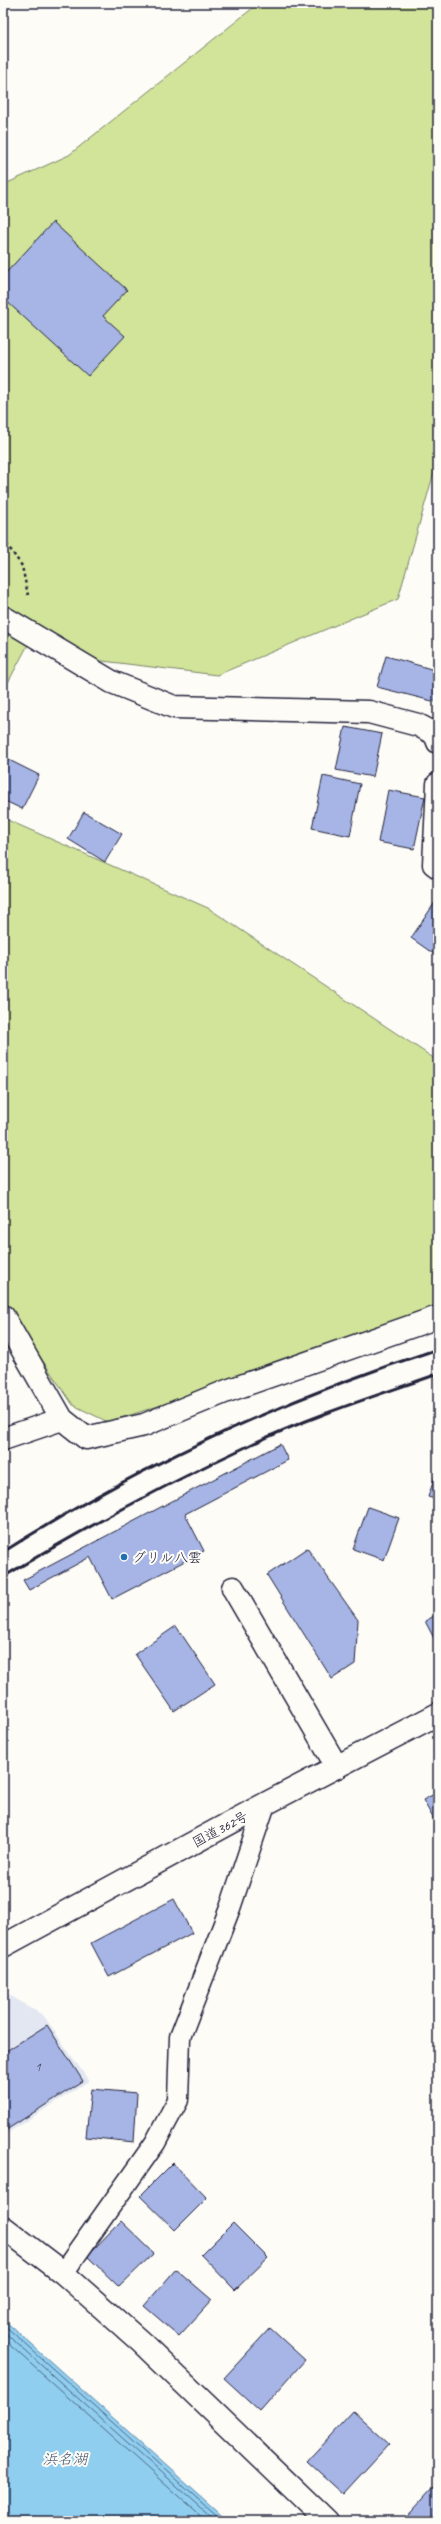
<svg xmlns="http://www.w3.org/2000/svg" width="441" height="2524" font-family="Caveat,'Klee One',sans-serif">
  <style>
    .built { fill: #e3e7f2 }
    .green { fill: #d1e499; stroke: #7a836a }
    .water { fill: #90cef0; stroke: #6489a8 }
    .lines { fill: none; stroke-linecap: round; stroke-linejoin: round }
    .shore { stroke: #4e6783; stroke-width: 1 }
    .building { fill: #a6b5e5; stroke: #22223b }
    .service-casing { stroke: #22223b; stroke-width: 23 }
    .minor-casing { stroke: #22223b; stroke-width: 25 }
    .trunk-casing { stroke: #22223b; stroke-width: 25 }
    .path { stroke: #22223b; stroke-width: 2.5; stroke-dasharray: 3 3; stroke-linecap: butt }
    .service { stroke: #fdfcf7; stroke-width: 20 }
    .minor { stroke: #fdfcf7; stroke-width: 22 }
    .trunk { stroke: #fdfcf7; stroke-width: 22 }
    .rail { stroke: #22223b; stroke-width: 3 }
    .poi-dot { fill: #1f6fb2; stroke: #fdfcf7; stroke-width: 1.5 }
    .labels { text-anchor: middle; stroke-width: 4; stroke-linejoin: round; paint-order: stroke }
    .number-label { font-size: 12px; fill: #434766 }
    .poi-label { font-size: 14px; fill: #22223b; stroke: #fdfcf7; text-anchor: start }
    .street-label { font-size: 14px; fill: #22223b; stroke: #fdfcf7 }
    .water-label { font-size: 15px; font-style: italic; fill: #435671; stroke: #fdfcf7 }
  </style>
  <rect width="100%" height="100%" fill="#fdfcf7"/>
  <filter id="ink" filterUnits="userSpaceOnUse"><feTurbulence type="fractalNoise" baseFrequency=".025" numOctaves="2"/><feDisplacementMap in="SourceGraphic" scale="8" xChannelSelector="R" yChannelSelector="G"/><feConvolveMatrix kernelMatrix="1 2 1 2 8 2 1 2 1" color-interpolation-filters="sRGB"/></filter>
  <g filter="url(#ink)">
    <path class="built" d="M 3,1991 L 44,2016 L 89,2081 L 3,2136 Z"/>
    <path class="green" d="M 259,3 L 438,3 L 438,458 L 398,599 L 217,675 L 70,657 L 31,639 L 3,692 L 3,185 L 69,155 Z
      M 3,818 L 208,908 L 438,1061 L 438,1317 L 108,1422 L 73,1405 L 3,1303 Z"/>
    <path class="water" d="M 3,2319 L 228,2521 L 3,2521 Z"/>
    <g class="lines">
      <path class="shore" d="M 3,2324 L 222,2521
        M 3,2331 L 215,2521
        M 3,2339 L 206,2521"/>
    </g>
    <path class="building" d="M 53,222 L 127,290 L 103,316 L 125,336 L 88,376 L 3,298 L 3,276 Z
      M 386,656 L 438,671 L 436,702 L 377,687 Z
      M 345,727 L 382,734 L 373,777 L 336,770 Z
      M 3,757 L 39,775 L 22,809 L 3,800 Z
      M 323,776 L 360,784 L 350,836 L 312,828 Z
      M 388,790 L 425,797 L 414,849 L 378,842 Z
      M 84,812 L 122,834 L 105,862 L 68,839 Z
      M 438,898 L 438,957 L 411,938 Z
      M 280,1444 L 288,1460 L 185,1514 L 204,1551 L 112,1599 L 90,1557 L 29,1590 L 23,1580 Z
      M 438,1468 L 438,1500 L 428,1497 Z
      M 368,1507 L 399,1518 L 384,1560 L 353,1549 Z
      M 307,1548 L 358,1620 L 355,1664 L 332,1679 L 267,1575 Z
      M 438,1614 L 438,1646 L 425,1621 Z
      M 176,1626 L 215,1684 L 174,1711 L 135,1654 Z
      M 438,1792 L 438,1827 L 423,1800 Z
      M 174,1899 L 192,1933 L 109,1977 L 91,1943 Z
      M 47,2025 L 83,2081 L 3,2132 L 3,2053 Z
      M 91,2089 L 137,2093 L 134,2142 L 86,2137 Z
      M 173,2163 L 207,2198 L 175,2230 L 140,2196 Z
      M 121,2221 L 154,2253 L 119,2287 L 87,2256 Z
      M 233,2223 L 268,2258 L 235,2290 L 201,2255 Z
      M 176,2269 L 212,2300 L 179,2336 L 144,2306 Z
      M 270,2328 L 305,2360 L 260,2411 L 224,2378 Z
      M 353,2411 L 389,2444 L 343,2494 L 307,2461 Z
      M 434,2486 L 438,2491 L 438,2521 L 402,2521 Z"/>
    <g class="lines">
      <defs>
        <path id="service" d="M 63,2273 L 155,2143 L 178,2100 L 180,2037 L 230,1908 L 265,1804"/>
        <path id="minor" d="M 3,617 L 112,682 L 174,707 L 369,712 L 418,725 L 435,734 L 438,742
          M 438,784 L 434,864 L 438,867
          M 3,1316 L 62,1419 L 86,1438 L 144,1425 L 227,1391 L 438,1317
          M 3,1439 L 62,1419
          M 233,1588 L 337,1767
          M 3,2227 L 63,2273 L 142,2343 L 327,2521"/>
        <path id="trunk" d="M 3,1946 L 265,1804 L 438,1714"/>
      </defs>
      <use href="#service" class="service-casing"/>
      <use href="#minor" class="minor-casing"/>
      <use href="#trunk" class="trunk-casing"/>
      <path class="path" d="M 3,539 L 22,566 L 28,595"/>
      <use href="#service" class="service"/>
      <use href="#minor" class="minor"/>
      <use href="#trunk" class="trunk"/>
      <path class="rail" d="M 3,1552 C 139,1466 285,1398 438,1349
        M 3,1577 C 83,1529 164,1485 248,1446 C 309,1417 375,1396 438,1374"/>
    </g>
  </g>
  <circle class="poi-dot" cx="124" cy="1557" r="4"/>
  <g class="labels">
    <g class="number-label">
      <text x="38" y="2071">1</text>
    </g>
    <g class="poi-label">
      <text x="132" y="1562">グリル八雲</text>
    </g>
    <g class="street-label">
      <text transform="translate(220 1829) rotate(-28)" y="5">国道362号</text>
    </g>
    <g class="water-label">
      <text x="65" y="2464">浜名湖</text>
    </g>
  </g>
  <rect width="441" height="2524" fill="none" stroke="#fdfcf7" stroke-width="16"/>
  <rect x="8" y="8" width="425" height="2508" fill="none" stroke="#22223b" stroke-width="1.5" filter="url(#ink)"/>
</svg>
